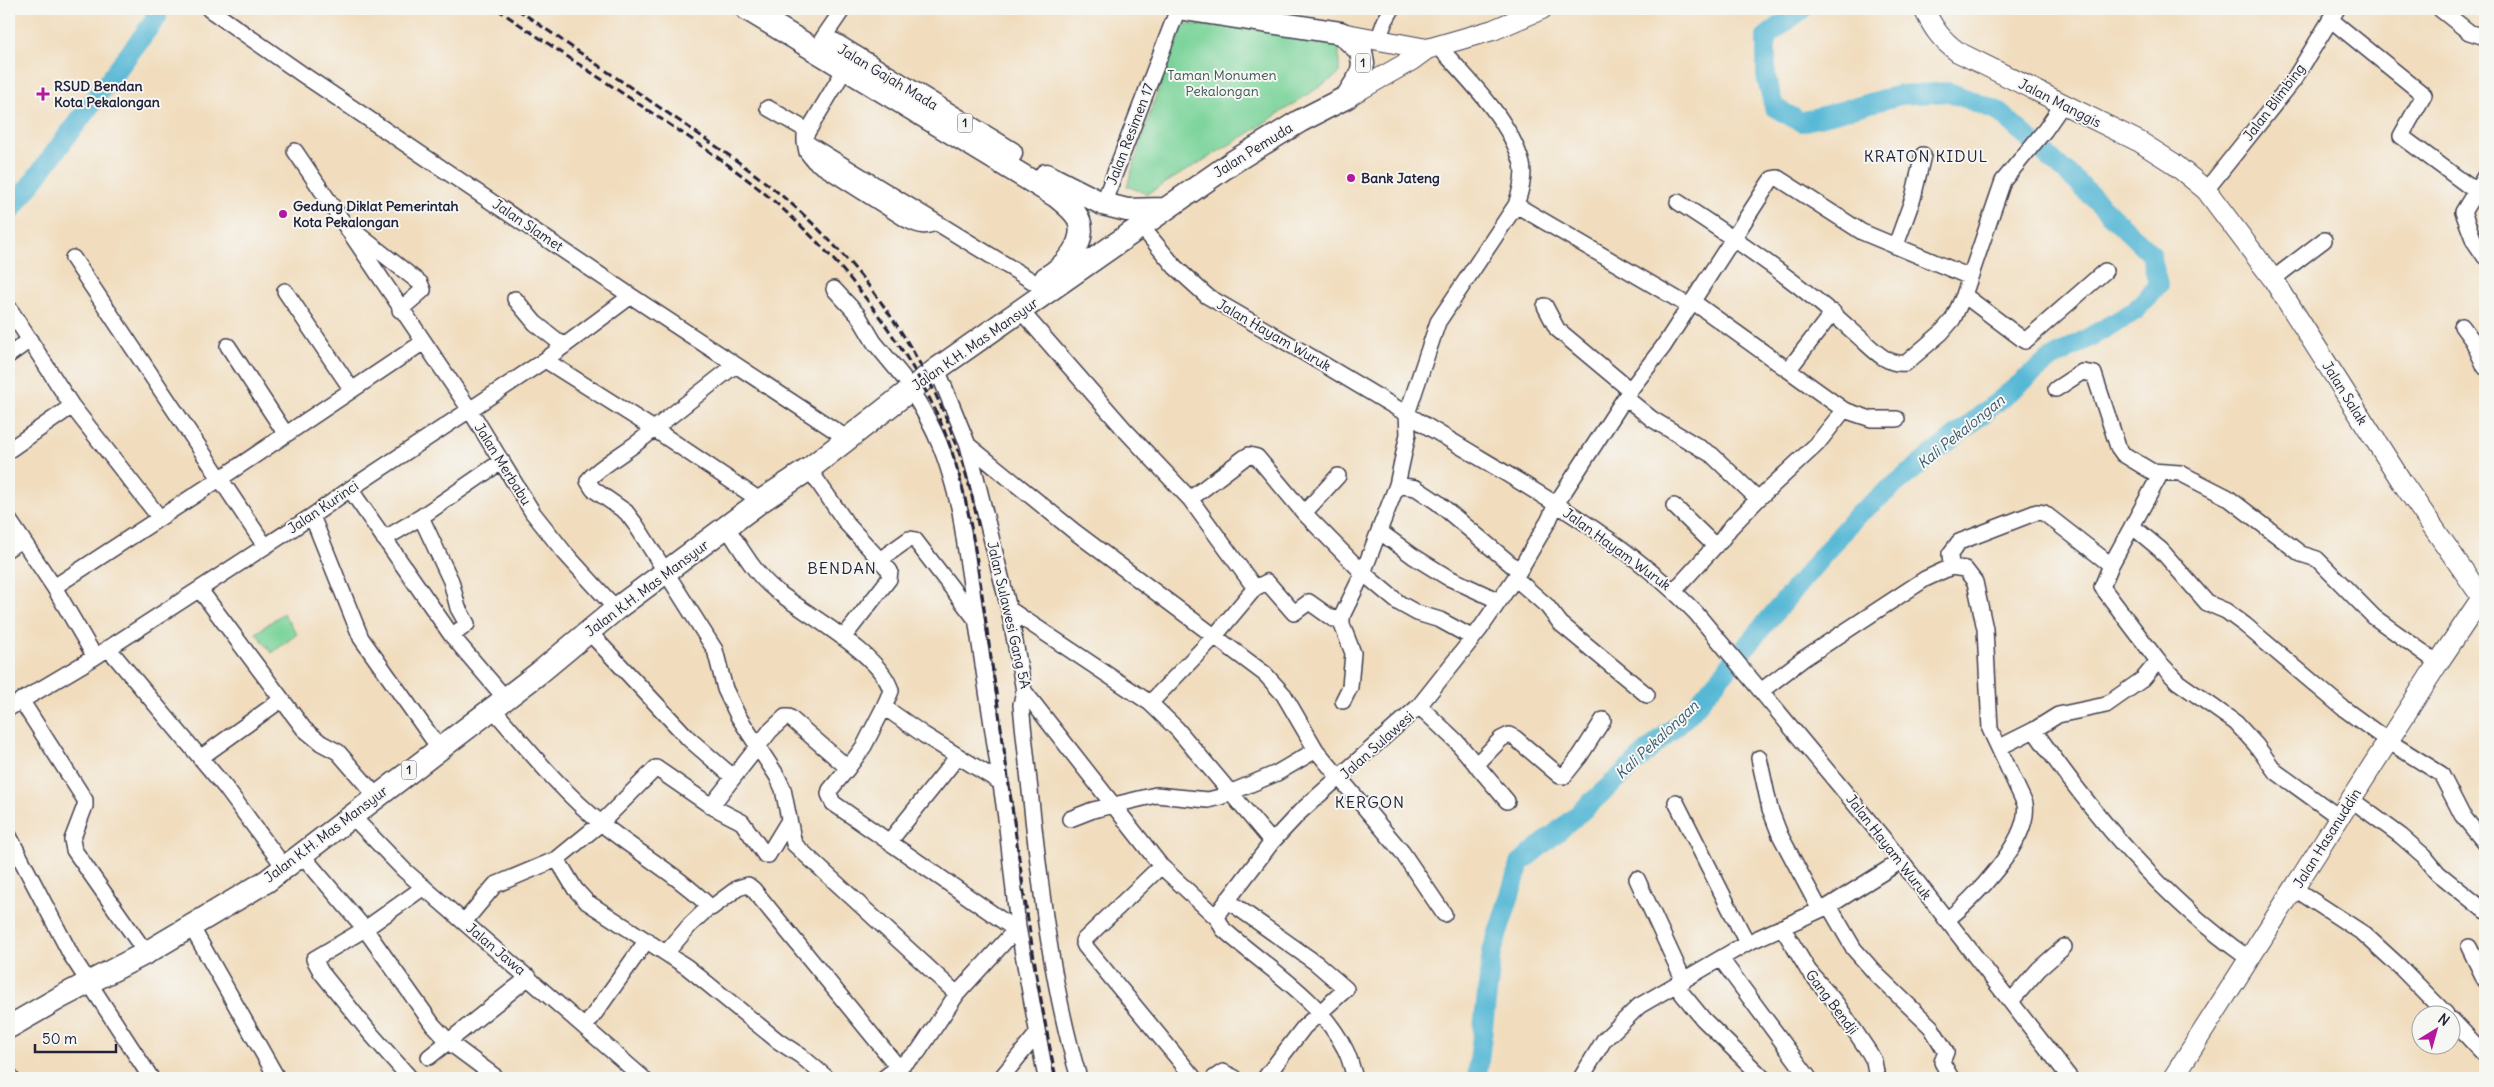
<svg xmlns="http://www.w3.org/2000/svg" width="2494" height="1087" font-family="Delius,sans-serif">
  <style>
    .green { fill: #79d399; stroke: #4e7a6a }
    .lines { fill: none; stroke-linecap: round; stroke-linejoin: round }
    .river { stroke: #57b8d5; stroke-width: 20 }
    .minor-casing { stroke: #413e4f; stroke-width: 18 }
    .major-casing { stroke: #413e4f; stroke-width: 22 }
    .highway-casing { stroke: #413e4f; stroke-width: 25 }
    .minor { stroke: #fff; stroke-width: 15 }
    .major { stroke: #fff; stroke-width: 20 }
    .highway { stroke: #fff; stroke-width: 22 }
    .rail { stroke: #22223b; stroke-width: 3; stroke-dasharray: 8 4; stroke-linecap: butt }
    .poi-dot { fill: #b5179e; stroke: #f6f6f2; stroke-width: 2 }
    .labels { text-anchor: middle; stroke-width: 4; stroke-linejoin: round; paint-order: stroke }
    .shield { fill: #f6f6f2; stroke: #626272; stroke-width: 1 }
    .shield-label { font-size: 12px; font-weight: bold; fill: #22223b }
    .park-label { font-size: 14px; fill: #3c5757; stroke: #f6f6f2 }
    .street-label { font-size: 14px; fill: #22223b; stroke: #f6f6f2 }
    .poi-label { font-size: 14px; font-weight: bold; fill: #22223b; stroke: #f6f6f2; text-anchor: start }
    .water-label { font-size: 15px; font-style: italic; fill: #355671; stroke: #f6f6f2 }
    .quarter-label { font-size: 16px; letter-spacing: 1px; fill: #22223b; stroke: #f6f6f2 }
  </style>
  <rect width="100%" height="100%" fill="#f6f6f2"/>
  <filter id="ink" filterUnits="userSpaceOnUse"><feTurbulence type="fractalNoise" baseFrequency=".02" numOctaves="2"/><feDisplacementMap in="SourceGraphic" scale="10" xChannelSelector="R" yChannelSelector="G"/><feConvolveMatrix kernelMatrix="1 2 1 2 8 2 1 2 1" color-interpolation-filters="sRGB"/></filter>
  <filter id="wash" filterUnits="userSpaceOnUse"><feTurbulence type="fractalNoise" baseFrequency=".0096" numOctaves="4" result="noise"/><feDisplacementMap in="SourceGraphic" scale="20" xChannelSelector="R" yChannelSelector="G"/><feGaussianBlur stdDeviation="1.12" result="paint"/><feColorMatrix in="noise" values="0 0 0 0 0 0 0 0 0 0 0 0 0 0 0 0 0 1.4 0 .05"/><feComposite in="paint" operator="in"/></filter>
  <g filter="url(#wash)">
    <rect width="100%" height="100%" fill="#f1ddbe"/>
    <path class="green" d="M 1184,24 L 1273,30 L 1314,36 L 1339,47 L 1339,74 L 1249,133 L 1147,194 L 1127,186 L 1154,101 Z
      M 283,613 L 297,634 L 272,653 L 256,633 Z"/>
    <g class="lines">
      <path class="river" d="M 9,213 L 157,17 L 153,9
        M 1477,1078 L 1492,952 L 1520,863 L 1574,818 L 1688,715 L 1856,516 L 2048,361 L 2135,311 L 2158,285 L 2151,254 L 2078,183 L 1998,111 L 1949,92 L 1900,95 L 1801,122 L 1774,107 L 1766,76 L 1766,37 L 1802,9"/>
    </g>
  </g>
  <g filter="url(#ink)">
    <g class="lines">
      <defs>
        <path id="minor" d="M 209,9 L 302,74 L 631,296 L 848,439
          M 2440,9 L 2469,32 L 2485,37
          M 2330,19 L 2424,95 L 2401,136 L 2474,190
          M 823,38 L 843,9
          M 1378,40 L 1385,21 L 1392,9
          M 1438,46 C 1468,79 1510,120 1522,164 C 1525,177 1520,193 1516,205 L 1438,322 L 1407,414 L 1408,434 L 1397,485 L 1379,531 L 1413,556 L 1447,577 L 1499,601
          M 845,69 L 805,136 L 805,142 L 1037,284
          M 768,108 L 808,131
          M 805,142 L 807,152 L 814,161 L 907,220 C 918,225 925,229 936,222
          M 295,151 L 470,410 L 533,513 L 564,552 L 616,609
          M 2485,176 L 2463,212 L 2474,241 L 2485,257
          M 2206,190 L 2293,81 L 2337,9
          M 1678,202 C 1741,243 1803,285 1858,336 C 1872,348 1886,366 1906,363 L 1941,333 L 1953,319 L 1964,295 L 2003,181 L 2045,130 L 2063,104
          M 1103,204 L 1178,9
          M 1516,205 L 1689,306
          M 1141,226 L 1175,267 L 1207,296 C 1291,344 1373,394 1455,443 C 1540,494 1627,542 1696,613 L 1883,838 L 2070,1078
          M 350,228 L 420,283 L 423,290 L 400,310
          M 1896,245 L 1913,198 L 1923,155
          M 73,258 L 265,546
          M 2273,279 L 2324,240
          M 834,289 L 858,315 L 874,342 L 903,377
          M 285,291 L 352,390
          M 1964,295 L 2025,341 L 2105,271
          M 515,299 L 535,323 L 564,346
          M 1545,306 L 1557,329 L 1630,390
          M 9,308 L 72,406 L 159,517
          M 1021,311 L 1125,430 L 1190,499 L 1255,588 L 1267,582 L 1294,613 L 1309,602 L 1333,619 L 1342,616
          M 2462,326 L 2473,341 L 2485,367
          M 228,346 L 285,433
          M 9,355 L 30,340
          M 545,360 L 654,429 C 641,443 593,470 588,481 L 593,489 L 626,512 L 636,525 L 715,650 L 725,689 L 738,716 L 777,776 L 783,789 L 794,844 L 957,994
          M 734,366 L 654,429 L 761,501
          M 937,369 L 968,445 L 1009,609 L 1024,691 L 1161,866 L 1218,919
          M 1789,369 L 1833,312
          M 910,389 C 938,432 948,461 960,511 L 1006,818 L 1018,927 L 1046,1078
          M 2056,389 L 2082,372 L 2094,374 L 2118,447 L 2123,454 L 2151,471 L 2180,473 L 2227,497 L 2301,554 L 2317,559 L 2374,617 L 2438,663
          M 1626,398 L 1652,419 L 1712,455 L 1758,499
          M 1844,410 L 1871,419 L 1897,419
          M 968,445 L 1075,532 L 1265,674 L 1284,695 L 1316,750 L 1402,852 L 1444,914
          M 9,450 L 72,406
          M 809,469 L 847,524 L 890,571 L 889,579 L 843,638
          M 1397,485 L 1416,488 L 1437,502 L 1519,571
          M 350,489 L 452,636 L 505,698
          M 1190,499 L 1244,458 L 1249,455 L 1257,457 L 1304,513 L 1363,573 L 1399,603 L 1417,613 L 1440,620 L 1473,638
          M 1674,506 L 1712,543 L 1720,542 L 1730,528 L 1758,499 L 1817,444 L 1844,410 L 1692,301
          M 1304,513 L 1338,476
          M 312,516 L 361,638 L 439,748
          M 421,517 L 451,581 L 458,608 L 467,624 L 452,636
          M 9,520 L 54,587 L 95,657
          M 2132,526 L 2161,550 L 2207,603 L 2226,611 L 2245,625 L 2343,708 L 2388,741 L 2441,774 L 2462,815 L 2485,843
          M 727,528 C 741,548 754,573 774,589 C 803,613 882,654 891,691 L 884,707 L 924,735 L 1000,782
          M 384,539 L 421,517 L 502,461
          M 9,548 L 22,539
          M 881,559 L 909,539 L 915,540 L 974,617
          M 1951,567 L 1950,554 L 1959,542 L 2037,512 L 2044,513 L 2111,565
          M 1515,578 L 1547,606 L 1561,624 L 1647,695
          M 54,587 L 221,478 L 422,343
          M 200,590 L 304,729 L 321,743 L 338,752 L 377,797
          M 1674,591 L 1718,543
          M 1009,609 L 1150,703 L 1177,729 L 1272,842
          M 589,632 L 689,739 L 733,777
          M 108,648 L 225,787 L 285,868
          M 2158,661 L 2178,682 L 2236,723 L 2256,745 L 2275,771 L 2340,818
          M 1024,691 L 1021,705 L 1023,725 C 1036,843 1045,964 1079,1078
          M 1761,691 L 1803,659 L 1925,579 L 1951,567 L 1965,569 L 1975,582 L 1985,629 L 1990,729 L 2025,804 C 2031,839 1973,901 1946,920
          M 21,700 L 85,800 L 85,806 L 72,840 L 74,850 L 146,953
          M 1343,701 L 1350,687 L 1353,653 L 1342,625 L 1342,616 L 1363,573 L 1379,531
          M 1150,703 L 1214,637 L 1255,588
          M 1419,706 L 1456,741 L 1507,801
          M 9,708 L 95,657 L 312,516 L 350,489 L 545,360 L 631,296
          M 492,708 C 527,748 561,791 602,824 C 638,853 678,875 711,908 L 738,888 L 748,885 L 753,889 L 898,1067 L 905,1078
          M 2034,730 C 2095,817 2161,897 2248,958
          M 2000,747 L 2034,730 L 2058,715 L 2106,705 L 2143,679 L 2158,661 L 2102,587 L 2111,565 L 2161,473
          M 200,758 L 281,700
          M 1759,758 L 1770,809 L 1780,835 L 1820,910
          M 1476,765 L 1501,739 L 1509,735 L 1515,738 L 1560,776 L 1564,776 L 1580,756 L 1603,720
          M 848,768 L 830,790 L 829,794 L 833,803 L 1016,930
          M 2352,800 L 2401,836 L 2424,856 L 2438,873 L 2485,911
          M 1676,802 L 1747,943
          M 711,806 L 770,731 L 785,717 L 789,717 L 848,768 L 864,746 L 884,707
          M 352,816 L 404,870 L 643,1078
          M 1070,819 L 1093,810 L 1156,795 L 1208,800 L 1220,797 L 1277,773 L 1316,750
          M 9,836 L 71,955 L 151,1078
          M 889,842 L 958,756
          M 302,855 L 365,929 L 433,1025 L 450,1043 L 497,1078
          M 557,859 L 601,823 L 656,768 L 711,806 L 742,822 L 765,855 L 768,855 L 788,822
          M 1161,866 L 1083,941 L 1085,946 L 1194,1078
          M 1637,879 L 1684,981
          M 2295,889 L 2364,934 L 2399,966 L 2446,1014
          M 1227,900 L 1316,963 L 1346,989 L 1304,1027 L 1265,1078
          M 1829,906 L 1854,949 L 1877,975 L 1931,1027 L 1946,1052 L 1942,1062 L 1951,1078
          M 464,922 L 495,885 L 557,859 L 575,889 L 587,902 L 687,967 L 778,1041 L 801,1056 L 827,1078
          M 191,926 L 277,1078
          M 1782,927 L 1808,970 L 1836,1003 L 1869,1052 L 1874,1061 L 1877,1078
          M 2469,947 L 2485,980
          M 666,953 L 690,925 L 709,907
          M 1721,959 L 1809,1078
          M 1676,986 L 1703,1019 L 1763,1078
          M 2011,1001 L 2039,969 L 2064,947
          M 2452,1020 L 2485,1055
          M 585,1027 L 647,940
          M 429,1057 L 529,977
          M 9,1075 L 11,1078
          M 410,1078 L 371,1034 L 321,972 L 314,959 L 365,929 L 424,887
          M 884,1078 L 918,1052 L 957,994 L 1018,927
          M 1001,1078 L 1037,1034
          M 1214,1078 L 1223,1072 L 1235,1078
          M 1355,1078 C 1352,1069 1350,1058 1345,1049 C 1319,997 1265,967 1223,929 L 1218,919 L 1218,913 L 1272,842 L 1300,812 L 1419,706 L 1480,629 L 1515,578 L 1549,520 L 1556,504 L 1630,390 L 1663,347 L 1769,183 L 1772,179 L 1778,178 L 1862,232 L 1970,277
          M 1581,1078 L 1604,1040 L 1639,1006 L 1747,943 L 1829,906 L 1901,861"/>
        <path id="major" d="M 1924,9 C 1933,28 1941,40 1958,52 L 2140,142 L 2173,163 L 2206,190 L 2273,279 L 2402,482 L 2485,602
          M 1341,33 L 1427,49
          M 1347,97 L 1412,60 L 1427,49 L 1493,30 L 1542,9
          M 2173,1078 L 2438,663 L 2485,593"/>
        <path id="highway" d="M 747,9 L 1056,196 C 1064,203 1073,209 1078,218 C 1089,242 1064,267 1046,278
          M 833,44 L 1011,153
          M 1046,175 L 1103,204 L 1127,210 L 1163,209
          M 9,1027 L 61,997 L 146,953 L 267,881 L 539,673 L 616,609 L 761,501 L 809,469 L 937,369 L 1233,162 L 1300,121 L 1347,97 L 1361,75 L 1363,64 L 1361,51 L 1341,33 L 1184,9"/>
      </defs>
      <use href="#minor" class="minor-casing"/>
      <use href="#major" class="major-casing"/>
      <use href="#highway" class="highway-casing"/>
      <use href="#minor" class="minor"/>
      <use href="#major" class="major"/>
      <use href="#highway" class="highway"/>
      <path class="rail" d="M 497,9 C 548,44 600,78 652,113 C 704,147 756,182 801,226 C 862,284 927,374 953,455 C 974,520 981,590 991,658 C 1012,798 1027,939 1056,1078
        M 517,9 C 570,46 624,83 678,120 C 723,151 768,181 807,218 C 895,301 958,411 979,530"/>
    </g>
  </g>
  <g class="poi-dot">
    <path d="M40.5 86.5h5v5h5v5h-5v5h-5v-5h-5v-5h5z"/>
    <circle cx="1351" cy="178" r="5"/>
    <circle cx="283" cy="214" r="5"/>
  </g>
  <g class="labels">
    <g class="shield">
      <rect x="1355.5" y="53.5" width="15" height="19" rx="4"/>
      <rect x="957.5" y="113.5" width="15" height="19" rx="4"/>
      <rect x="401.5" y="760.5" width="15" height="19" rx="4"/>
    </g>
    <g class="shield-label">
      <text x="1363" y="67">1</text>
      <text x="965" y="127">1</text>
      <text x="409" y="774">1</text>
    </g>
    <g class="park-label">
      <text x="1222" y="80">Taman Monumen<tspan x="1222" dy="16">Pekalongan</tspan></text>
    </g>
    <g class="street-label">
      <text transform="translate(888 77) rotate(31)" y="5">Jalan Gajah Mada</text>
      <text transform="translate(2274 102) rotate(-53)" y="5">Jalan Blimbing</text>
      <text transform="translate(2060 103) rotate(27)" y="5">Jalan Manggis</text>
      <text transform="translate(1130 134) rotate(-69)" y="5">Jalan Resimen 17</text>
      <text transform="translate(1253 150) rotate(-32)" y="5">Jalan Pemuda</text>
      <text transform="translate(528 225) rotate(34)" y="5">Jalan Slamet</text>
      <text transform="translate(1274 335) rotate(30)" y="5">Jalan Hayam Wuruk</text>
      <text transform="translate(975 344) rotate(-35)" y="5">Jalan K.H. Mas Mansyur</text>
      <text transform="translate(2345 393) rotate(58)" y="5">Jalan Salak</text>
      <text transform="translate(503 464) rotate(58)" y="5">Jalan Merbabu</text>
      <text transform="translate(323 507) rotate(-34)" y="5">Jalan Kurinci</text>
      <text transform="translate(1617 549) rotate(36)" y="5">Jalan Hayam Wuruk</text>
      <text transform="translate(647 588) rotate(-37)" y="5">Jalan K.H. Mas Mansyur</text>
      <text transform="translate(1009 615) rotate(77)" y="5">Jalan Sulawesi Gang 5A</text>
      <text transform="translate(1377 745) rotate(-42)" y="5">Jalan Sulawesi</text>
      <text transform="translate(326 834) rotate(-37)" y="5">Jalan K.H. Mas Mansyur</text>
      <text transform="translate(2327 838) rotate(-58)" y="5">Jalan Hasanuddin</text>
      <text transform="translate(1889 847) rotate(52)" y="5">Jalan Hayam Wuruk</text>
      <text transform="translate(496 949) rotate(40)" y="5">Jalan Jawa</text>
      <text transform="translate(1832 1002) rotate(53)" y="5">Gang Bendji</text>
    </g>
    <g class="poi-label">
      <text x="54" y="91">RSUD Bendan<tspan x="54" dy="16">Kota Pekalongan</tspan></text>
      <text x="1361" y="183">Bank Jateng</text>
      <text x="293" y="211">Gedung Diklat Pemerintah<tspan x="293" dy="16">Kota Pekalongan</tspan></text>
    </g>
    <g class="water-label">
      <text transform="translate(1961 432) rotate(-39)" y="5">Kali Pekalongan</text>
      <text transform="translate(1657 740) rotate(-43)" y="5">Kali Pekalongan</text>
    </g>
    <g class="quarter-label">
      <text x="1926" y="162">KRATON KIDUL</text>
      <text x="842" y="574">BENDAN</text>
      <text x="1370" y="808">KERGON</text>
    </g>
  </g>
  <rect width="2494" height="1087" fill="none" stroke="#f6f6f2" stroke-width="30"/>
  <g transform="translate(2436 1030) rotate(37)"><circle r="24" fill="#f6f6f2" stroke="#a1a1a9"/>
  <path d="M0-4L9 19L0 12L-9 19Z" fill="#b5179e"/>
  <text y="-8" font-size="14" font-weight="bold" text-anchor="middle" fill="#22223b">N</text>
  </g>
  <path d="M35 1044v8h81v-8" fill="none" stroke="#22223b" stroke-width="2.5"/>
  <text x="42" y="1044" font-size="15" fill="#22223b" stroke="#f6f6f2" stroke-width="4" paint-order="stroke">50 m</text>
</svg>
